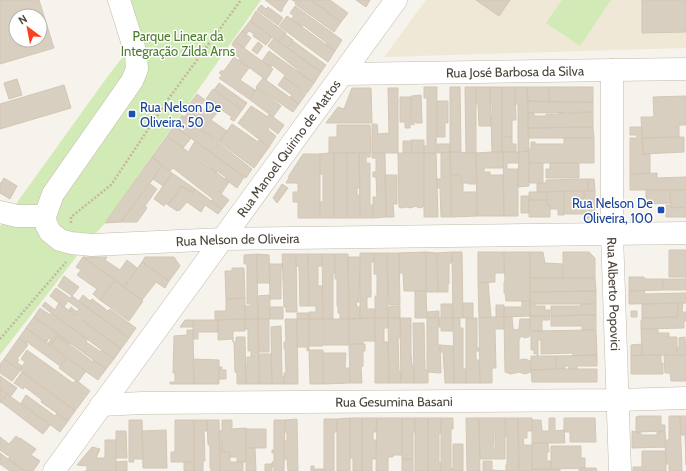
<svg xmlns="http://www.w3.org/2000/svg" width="686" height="471" font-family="Cabin,sans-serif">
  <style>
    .education { fill: #efe8d6 }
    .green { fill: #d2eab5 }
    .building { fill: #d8cfc1; stroke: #d3c7b4; fill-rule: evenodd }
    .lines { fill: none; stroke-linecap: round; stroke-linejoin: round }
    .minor-casing { stroke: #c2bbae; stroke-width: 23 }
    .path { stroke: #c4b79f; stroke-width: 2.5; stroke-dasharray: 2 2; stroke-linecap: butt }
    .minor { stroke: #fff; stroke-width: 22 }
    .transit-dot { fill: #1a4fb4; stroke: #fff; stroke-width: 1.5 }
    .labels { text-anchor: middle; stroke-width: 3; stroke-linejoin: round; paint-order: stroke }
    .park-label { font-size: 13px; fill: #4a7f2a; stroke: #fff }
    .street-label { font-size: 13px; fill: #4b4439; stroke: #fff }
    .transit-label { font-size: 13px; fill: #164399; stroke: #fff; text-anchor: start }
  </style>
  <rect width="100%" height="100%" fill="#f6f3ec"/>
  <path class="education" d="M 426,0 L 686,0 L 686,48 L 384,57 Z"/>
  <path class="green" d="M 131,0 L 261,0 L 105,223 L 99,230 L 94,234 L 0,355 L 0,226 L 108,76 L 136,40 L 128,10 Z
    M 562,0 L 611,0 L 580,46 L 546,23 Z"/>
  <path class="building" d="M 0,0 L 39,0 L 54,48 L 0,64 ZM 16,16 L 40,16 L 40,40 L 16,40 Z
    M 265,0 L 288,0 L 282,9 L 283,9 L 281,12 Z
    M 292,0 L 311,0 L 341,22 L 334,32 L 295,4 L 296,2 Z
    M 311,0 L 330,0 L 348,13 L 341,22 Z
    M 356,0 L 370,0 L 366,7 Z
    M 476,0 L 510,0 L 499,16 Z
    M 642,0 L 686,0 L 686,32 L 642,33 Z
    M 261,5 L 266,9 L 268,7 L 283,18 L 278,25 L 257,10 Z
    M 295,6 L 342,40 L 335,51 L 326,45 L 327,43 L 303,25 L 302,27 L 291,19 L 294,16 L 290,13 Z
    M 256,11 L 286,33 L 279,42 L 250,21 Z
    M 287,16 L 335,51 L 328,62 L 279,26 Z
    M 250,21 L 272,37 L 266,45 L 253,36 L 254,34 L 249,31 L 246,34 L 242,31 Z
    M 242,31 L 251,38 L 244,48 L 234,41 Z
    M 285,34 L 293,40 L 287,48 L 279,42 Z
    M 274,38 L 321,72 L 314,83 L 297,71 L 298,70 L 268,46 Z
    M 234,41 L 273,69 L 266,80 L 239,60 L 240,58 L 231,52 L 235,47 L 232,45 Z
    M 293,41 L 326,65 L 321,72 L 287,48 Z
    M 258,42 L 263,46 L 257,54 L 252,50 Z
    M 269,51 L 314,83 L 307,93 L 284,77 L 285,75 L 272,65 L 271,67 L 262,61 Z
    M 234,57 L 249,68 L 240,80 L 255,90 L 249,99 L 219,78 L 222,75 L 219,73 L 222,70 L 223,72 Z
    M 284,77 L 306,94 L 299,104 L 290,97 L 292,95 L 278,85 Z
    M 263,78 L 299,104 L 293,112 L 256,87 Z
    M 17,79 L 22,95 L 9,99 L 4,83 Z
    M 219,83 L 247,103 L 242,110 L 214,90 Z
    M 64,85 L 71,108 L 0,129 L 0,104 Z
    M 424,87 L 437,87 L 436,153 L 424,153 L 424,146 L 427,146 L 427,98 L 424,98 Z
    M 450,87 L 460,87 L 461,152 L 450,152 Z
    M 465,87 L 476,87 L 476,153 L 466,152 Z
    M 476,87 L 490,87 L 491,126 L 479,126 L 478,104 L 476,104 Z
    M 490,87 L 502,87 L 502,152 L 492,152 L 491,116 L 492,116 L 492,103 L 490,103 Z
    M 502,87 L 515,87 L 516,120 L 512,120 L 512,137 L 502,137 Z
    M 515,87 L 527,87 L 529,151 L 518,152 L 518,104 L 515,104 Z
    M 527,87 L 549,87 L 549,102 L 528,101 Z
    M 549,87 L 593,87 L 593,102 L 549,102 Z
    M 257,88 L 281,106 L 273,117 L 249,99 Z
    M 352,88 L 371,88 L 372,123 L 326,123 L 338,107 L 344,109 Z
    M 388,88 L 398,88 L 398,153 L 372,153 L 372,124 L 377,124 L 378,134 L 389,133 Z
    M 213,89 L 242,110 L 234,121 L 230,119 L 232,117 L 206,99 Z
    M 197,94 L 205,100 L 198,109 L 202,112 L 198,118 L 186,109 Z
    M 421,95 L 422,123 L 416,123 L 416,122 L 414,122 L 414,125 L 411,124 L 411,96 Z
    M 686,96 L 686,125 L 679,125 L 679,137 L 642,138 L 641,117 L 654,117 L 653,97 Z
    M 400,97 L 411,97 L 410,128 L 405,128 L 405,122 L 400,122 Z
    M 437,101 L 448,101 L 448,123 L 445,123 L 445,137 L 437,137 Z
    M 528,101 L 593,102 L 593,112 L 528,113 Z
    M 208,105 L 218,112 L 211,120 L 227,131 L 219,142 L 184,117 L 189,111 L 198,118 Z
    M 251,106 L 268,117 L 269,114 L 284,125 L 278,134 L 269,127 L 268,130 L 276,136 L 269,147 L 238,123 Z
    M 593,112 L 593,127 L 528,128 L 528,113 L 534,113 L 534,116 L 546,116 L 546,114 L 559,114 L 559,113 L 565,113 L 565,114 Z
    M 182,115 L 252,169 L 246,178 L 174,126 Z
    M 232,124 L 258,142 L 259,140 L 269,147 L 254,168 L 219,142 Z
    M 337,125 L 370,125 L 371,153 L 329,153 L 329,137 L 337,137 Z
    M 174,126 L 191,138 L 183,148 L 167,136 Z
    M 593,127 L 594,138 L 528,138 L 528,128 Z
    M 630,127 L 642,127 L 643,154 L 650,154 L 650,173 L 630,174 L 630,138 L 637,138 L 637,135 L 630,135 Z
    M 167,136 L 229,182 L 221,194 L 229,200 L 222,209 L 211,201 L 213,199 L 173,168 L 170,171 L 152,157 Z
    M 502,137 L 512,137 L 512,144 L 516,144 L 516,152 L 502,152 Z
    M 679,137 L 684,137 L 684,152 L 643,154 L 642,138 Z
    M 564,138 L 594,138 L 594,163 L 529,163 L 528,149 L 531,149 L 531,142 L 535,142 L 535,144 L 564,144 Z
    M 411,140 L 424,140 L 424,153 L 412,153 Z
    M 195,141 L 244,177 L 237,188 L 225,179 L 227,178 L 217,171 L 216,172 L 210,168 L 211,167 L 189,151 Z
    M 403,141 L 411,141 L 412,153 L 403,153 Z
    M 437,144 L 450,144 L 450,152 L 437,153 Z
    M 529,151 L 529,186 L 518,187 L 519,152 Z
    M 450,152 L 451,217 L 441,217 L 440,188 L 437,188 L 437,179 L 441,179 L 441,153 Z
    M 450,152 L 476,153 L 477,184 L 468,184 L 468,183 L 461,183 L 461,175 L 451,175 Z
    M 492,152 L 503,152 L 503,168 L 484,168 L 484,172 L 490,172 L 490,175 L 503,175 L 504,216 L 477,216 L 476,153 Z
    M 503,152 L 519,152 L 518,163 L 507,163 L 507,169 L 518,169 L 518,216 L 504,216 Z
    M 329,153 L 334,153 L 334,218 L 320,218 L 320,202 L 323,202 L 323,174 L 320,174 L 320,154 Z
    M 334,153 L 347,153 L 347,218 L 334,218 Z
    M 347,153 L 359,153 L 360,188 L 357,188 L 357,195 L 360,195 L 360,218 L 347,218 Z
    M 359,153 L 370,153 L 370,157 L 366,157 L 366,163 L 370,163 L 370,205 L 373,205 L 373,218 L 360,218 Z
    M 372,153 L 385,153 L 386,217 L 373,218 L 373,197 L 377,197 L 376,177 L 373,177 L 373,172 L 376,172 L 376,158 L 372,158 Z
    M 398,153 L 424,153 L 424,205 L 423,207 L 418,208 L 416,206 L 411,208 L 407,207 L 401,208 L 399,207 Z
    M 424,153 L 436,153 L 438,217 L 424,217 Z
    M 303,154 L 320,154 L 320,218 L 298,218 L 298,202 L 293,202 L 293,192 L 298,192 L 298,183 L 286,183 L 290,176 L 288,177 Z
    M 152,157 L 162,165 L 153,179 L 121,222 L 105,223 Z
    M 529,163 L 543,163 L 543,183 L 529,183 Z
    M 550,163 L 579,163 L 579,178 L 546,178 L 546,169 L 550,169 Z
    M 162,165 L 172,173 L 163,186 L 153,179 Z
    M 172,173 L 195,189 L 193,193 L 182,186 L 168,205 L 166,203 L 164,206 L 154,199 Z
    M 657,173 L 657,178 L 686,177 L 686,190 L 630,190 L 630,174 Z
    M 385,175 L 397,175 L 397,204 L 393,204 L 394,217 L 386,217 Z
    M 451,175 L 461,175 L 461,183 L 463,183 L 463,192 L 477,192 L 477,216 L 451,217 Z
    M 4,178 L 17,186 L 10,199 L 0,193 L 0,184 Z
    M 588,179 L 588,191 L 537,192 L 537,183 L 546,183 L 546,180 Z
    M 588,179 L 594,179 L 595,191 L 588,191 Z
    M 149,183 L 157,189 L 145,206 L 147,208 L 137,222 L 121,222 Z
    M 282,184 L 288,188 L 277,203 L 273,198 Z
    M 182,186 L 193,193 L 195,189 L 222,209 L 218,214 L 205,205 L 201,212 L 187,202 L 179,211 L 178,209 L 177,211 L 168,205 Z
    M 646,190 L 670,190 L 671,203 L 646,204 Z
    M 670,190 L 686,190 L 686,207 L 671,208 Z
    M 564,191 L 584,191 L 584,214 L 564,214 Z
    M 564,191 L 564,215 L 558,215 L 558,209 L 550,209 L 550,205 L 547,205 L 547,192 Z
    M 584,191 L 595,191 L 595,219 L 584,219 Z
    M 529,192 L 547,192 L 547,200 L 529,200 Z
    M 521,196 L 529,196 L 529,213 L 521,213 Z
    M 529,200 L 547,200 L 547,205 L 550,205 L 550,217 L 529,217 Z
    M 666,205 L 671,205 L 671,208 L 686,207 L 686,217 L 666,217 Z
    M 669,250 L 686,250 L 686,277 L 669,277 Z
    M 426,252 L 426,291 L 404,291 L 403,273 L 399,273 L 399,253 Z
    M 426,252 L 437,253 L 438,292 L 426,292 Z
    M 452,252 L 462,252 L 463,318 L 453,318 Z
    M 452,252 L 452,263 L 449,263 L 449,284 L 448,284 L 448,292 L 438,292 L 437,253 Z
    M 478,252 L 504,252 L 504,273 L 495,273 L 495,282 L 478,283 Z
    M 504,252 L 530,252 L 530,301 L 506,301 L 505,293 L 504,293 L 504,282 L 505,282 Z
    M 530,252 L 543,252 L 545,263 L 562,264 L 563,278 L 530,278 Z
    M 563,252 L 589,252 L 595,258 L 595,278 L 563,278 Z
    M 360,253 L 374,253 L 374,262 L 371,262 L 371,297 L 367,297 L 367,309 L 375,309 L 375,318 L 360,318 Z
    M 374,253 L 387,253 L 388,318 L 375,318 L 375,296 L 377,296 L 377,274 L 374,274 Z
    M 387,253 L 399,253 L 400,305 L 389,305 Z
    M 257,254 L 258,319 L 245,319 L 245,306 L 251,306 L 251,304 L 247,304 L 247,264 L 244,264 L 244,255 Z
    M 257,254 L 269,255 L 270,283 L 257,283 Z
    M 282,254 L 296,254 L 297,312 L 286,312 L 286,307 L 284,307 Z
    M 296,254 L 308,254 L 309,306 L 300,306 L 299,266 L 296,266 Z
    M 308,254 L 322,254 L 322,266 L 318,266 L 318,286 L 322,286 L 323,319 L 309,319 L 309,312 L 316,312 L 316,306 L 309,306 Z
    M 322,254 L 335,254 L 335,273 L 333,273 L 333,319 L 323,319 Z
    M 335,254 L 348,254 L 349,319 L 340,319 L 340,313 L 338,313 L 338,306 L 337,306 L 337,279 L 335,279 Z
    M 83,257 L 115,280 L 100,300 L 93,294 L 97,289 L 77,275 L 81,270 L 76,267 Z
    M 83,257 L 107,257 L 105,260 L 120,270 L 127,260 L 137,268 L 124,287 Z
    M 145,257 L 174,257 L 180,266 L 169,281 L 142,262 Z
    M 348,257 L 360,257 L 359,302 L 356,302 L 357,307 L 360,307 L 360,318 L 349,319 Z
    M 142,262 L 169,281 L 165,288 L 156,282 L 142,300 L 124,287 Z
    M 269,264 L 282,264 L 283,268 L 281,268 L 281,299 L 270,299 Z
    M 232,268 L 244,268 L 245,298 L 226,299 L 225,271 L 232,271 Z
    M 64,276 L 79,287 L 72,296 L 58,286 Z
    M 629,277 L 644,277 L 645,279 L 663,279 L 663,290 L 629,291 Z
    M 686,277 L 686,290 L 663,290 L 663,279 L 686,279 Z
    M 530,278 L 595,278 L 596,291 L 530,292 Z
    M 115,280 L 143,301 L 129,321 L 100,300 Z
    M 488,282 L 491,317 L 479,318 L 478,283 Z
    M 56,288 L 70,298 L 72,296 L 129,338 L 121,349 L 81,319 L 82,318 L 69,310 L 71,307 L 77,312 L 79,309 L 68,301 L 64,307 L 50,296 Z
    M 644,290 L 645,294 L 686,293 L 686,303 L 629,304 L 629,291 Z
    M 415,291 L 426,291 L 427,318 L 415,318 Z
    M 596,291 L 596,304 L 530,304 L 530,292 Z
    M 83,295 L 90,301 L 92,299 L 108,311 L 110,309 L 136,328 L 129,338 L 79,301 Z
    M 270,295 L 270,319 L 258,319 L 257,296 Z
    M 245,298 L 245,319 L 215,320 L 215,311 L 226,311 L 226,299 Z
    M 522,301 L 530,301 L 530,316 L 504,317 L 504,307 L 522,307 Z
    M 45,302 L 55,310 L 59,303 L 121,349 L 114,359 L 42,306 Z
    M 463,303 L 473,303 L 473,318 L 463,318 Z
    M 678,303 L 683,303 L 682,312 L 686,312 L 686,321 L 684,321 L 684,328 L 641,329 L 641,320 L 642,320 L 642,318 L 678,317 Z
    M 678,303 L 678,317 L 642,318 L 642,304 Z
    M 441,304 L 452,304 L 453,318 L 441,318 Z
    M 530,304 L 535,304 L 535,306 L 545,306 L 545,310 L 550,310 L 550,316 L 530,316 Z
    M 581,304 L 596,304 L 596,315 L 551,316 L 551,306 L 581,306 Z
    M 496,305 L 504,305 L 504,317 L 496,317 Z
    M 400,306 L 400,318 L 388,318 L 388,307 Z
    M 270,307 L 283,307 L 283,319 L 270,319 Z
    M 40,308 L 50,315 L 51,313 L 87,339 L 86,342 L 101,352 L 102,350 L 114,359 L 106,369 L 34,317 Z
    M 439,311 L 439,318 L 427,318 L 427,312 Z
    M 631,311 L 637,311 L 637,317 L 631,317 Z
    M 297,313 L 309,313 L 309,319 L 297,319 Z
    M 577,315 L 596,315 L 596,330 L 582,330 L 582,326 L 551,326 L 551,316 Z
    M 530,316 L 550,316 L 549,320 L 542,320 L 542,331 L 531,331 Z
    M 34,317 L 68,341 L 67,343 L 57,336 L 50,346 L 48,344 L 51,339 L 49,338 L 46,343 L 26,328 Z
    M 491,317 L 504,317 L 504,329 L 495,329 L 496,368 L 492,368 L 492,383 L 480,383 L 479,318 Z
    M 504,317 L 512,317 L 513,328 L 515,330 L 519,329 L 520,319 L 530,319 L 530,336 L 525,338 L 521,336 L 519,340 L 519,360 L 525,359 L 531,361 L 531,372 L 525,374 L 519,372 L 511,374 L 505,372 Z
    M 375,318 L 375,341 L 363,341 L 363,344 L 349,344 L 349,319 Z
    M 375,318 L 388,318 L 388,328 L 384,328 L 384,342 L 388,342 L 389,383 L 375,383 Z
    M 388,318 L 400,318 L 401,338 L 398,338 L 399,371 L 401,371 L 401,383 L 389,383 Z
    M 400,318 L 411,318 L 411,353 L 412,366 L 414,366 L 414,383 L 401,383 Z
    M 427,318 L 439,318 L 439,327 L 438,327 L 438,345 L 440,345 L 441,373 L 427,372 Z
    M 439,318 L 453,318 L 453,331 L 441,331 L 441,327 L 439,327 Z
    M 453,318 L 460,318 L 460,328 L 463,328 L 463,369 L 466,369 L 466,383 L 454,383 Z
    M 466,318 L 477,318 L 477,348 L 479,348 L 479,351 L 476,351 L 476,360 L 479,360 L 480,383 L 466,383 Z
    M 245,319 L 245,331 L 233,331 L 233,342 L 233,339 L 218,340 L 218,320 Z
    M 245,319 L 258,319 L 259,384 L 246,384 L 245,364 L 247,364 L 247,357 L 251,357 L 251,351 L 248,351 L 248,329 L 245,329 Z
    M 258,319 L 269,319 L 269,352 L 259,352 Z
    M 285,319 L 297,319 L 298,384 L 284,384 L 284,373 L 286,373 L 285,349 L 284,349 L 284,342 L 286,342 Z
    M 297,319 L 309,319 L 309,350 L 307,351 L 307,347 L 297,347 Z
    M 309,319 L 323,319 L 323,346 L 309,346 Z
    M 324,319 L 349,319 L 349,345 L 324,345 Z
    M 185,320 L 193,320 L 193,327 L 180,327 Z
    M 193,320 L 218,320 L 218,332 L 198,332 L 198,339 L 193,339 Z
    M 413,323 L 424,323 L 425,370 L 428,370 L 428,383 L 414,383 Z
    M 281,326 L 282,376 L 284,377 L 284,384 L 272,384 L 271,327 Z
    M 26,328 L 67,357 L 60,366 L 27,342 L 26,344 L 19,338 Z
    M 641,329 L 658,329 L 658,333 L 669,333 L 669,337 L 677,337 L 677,355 L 642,355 Z
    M 187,330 L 193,330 L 194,384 L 170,384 L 170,382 L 175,382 L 175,373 L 173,373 L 174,336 L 187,335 Z
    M 596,330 L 597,355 L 573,356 L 573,353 L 541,354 L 541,340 L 538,340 L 538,356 L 537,356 L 537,353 L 534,354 L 534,350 L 531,350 L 531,331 Z
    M 57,336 L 67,343 L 68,341 L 70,343 L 69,344 L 93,362 L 94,360 L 106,369 L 98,380 L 50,346 Z
    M 236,337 L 245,337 L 246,384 L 237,384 L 237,373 L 235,372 L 234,342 L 236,342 Z
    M 685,337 L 686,355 L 677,355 L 677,348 L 679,348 L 679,338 Z
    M 19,338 L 28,345 L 17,359 L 19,360 L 17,363 L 22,366 L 20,370 L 4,359 Z
    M 349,344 L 365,344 L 365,351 L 363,351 L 363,366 L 361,367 L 362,383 L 350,383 Z
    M 642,344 L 642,355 L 631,356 L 631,345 Z
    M 440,345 L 453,346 L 454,383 L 445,383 L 443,352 L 440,352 Z
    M 27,350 L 73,383 L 76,380 L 90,391 L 75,411 L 20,370 L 25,362 L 21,359 Z
    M 309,350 L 323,350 L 323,384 L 310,384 Z
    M 323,353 L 346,353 L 345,368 L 349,368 L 350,383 L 323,384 Z
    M 259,354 L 271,354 L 272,384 L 259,384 Z
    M 597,355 L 597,366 L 577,366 L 577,369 L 569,369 L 569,366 L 565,366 L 565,369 L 556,369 L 556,356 Z
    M 642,355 L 661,355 L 661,363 L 663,363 L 663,374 L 631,374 L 631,356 Z
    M 664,355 L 686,355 L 686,381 L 671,381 L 670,373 L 665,373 Z
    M 531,356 L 556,356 L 556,369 L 531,370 Z
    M 67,357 L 86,371 L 78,382 L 59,368 Z
    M 4,359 L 20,371 L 12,381 L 0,373 L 0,364 Z
    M 193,359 L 219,360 L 219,384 L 194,384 Z
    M 219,367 L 222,367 L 222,370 L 226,370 L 226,379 L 219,379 Z
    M 556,369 L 597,369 L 597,382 L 532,382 L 531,370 Z
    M 22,372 L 75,411 L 68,421 L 41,402 L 42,400 L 25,387 L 23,389 L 14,383 Z
    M 0,376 L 17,388 L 11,396 L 0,389 Z
    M 0,389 L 7,394 L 0,403 Z
    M 7,394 L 50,425 L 43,434 L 1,402 Z
    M 26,395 L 55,416 L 57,413 L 68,421 L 60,432 L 21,403 Z
    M 639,416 L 661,416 L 661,425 L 665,425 L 665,431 L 636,432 L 636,417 Z
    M 669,416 L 680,416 L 682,471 L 669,471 L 669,464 L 666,464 L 665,440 L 669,440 Z
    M 680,416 L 686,416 L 686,465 L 685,435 L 681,435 Z
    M 350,418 L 362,418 L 362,471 L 353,471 L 353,458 L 350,458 Z
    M 350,418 L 350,471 L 337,471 L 337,419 Z
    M 362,418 L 377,418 L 376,432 L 373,432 L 373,440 L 376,440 L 376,459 L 372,459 L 372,471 L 362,471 Z
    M 377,418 L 402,418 L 402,455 L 393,455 L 393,457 L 388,457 L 388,471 L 376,471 Z
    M 402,418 L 415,418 L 415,432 L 413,432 L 413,459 L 402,459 Z
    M 415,418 L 428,418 L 428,471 L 415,471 Z
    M 428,418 L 441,418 L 441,433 L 439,433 L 439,463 L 441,463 L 441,471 L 428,471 Z
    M 441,418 L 453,418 L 453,429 L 451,429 L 451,469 L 453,468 L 453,471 L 441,471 Z
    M 466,418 L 479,418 L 480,471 L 467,471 Z
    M 479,418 L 505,418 L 505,459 L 480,459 ZM 494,430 L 495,431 L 495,450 L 493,450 Z
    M 505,418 L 518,418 L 519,471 L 506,471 L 506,465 L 507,464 L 507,437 L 506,437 Z
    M 518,418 L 532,418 L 532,431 L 527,431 L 527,438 L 523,438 L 524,445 L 532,445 L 532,471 L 519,471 Z
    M 549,418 L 555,418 L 555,431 L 564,430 L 565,443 L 532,443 L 532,420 L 541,420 L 542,431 L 549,431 Z
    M 564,418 L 595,418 L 596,442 L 570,442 L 570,432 L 564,432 Z
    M 297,419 L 298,471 L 288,471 L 287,459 L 284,459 L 284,441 L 287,441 L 287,432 L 284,432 L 285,420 Z
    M 324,419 L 337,419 L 337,432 L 334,432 L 334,471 L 324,471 Z
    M 129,420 L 142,420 L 143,459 L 133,459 L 134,462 L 129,462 Z
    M 175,420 L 194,420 L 194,462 L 171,462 L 171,452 L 175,452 Z
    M 194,420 L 207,420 L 207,431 L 204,431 L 205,461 L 203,461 L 203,471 L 194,471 Z
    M 207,420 L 219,420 L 220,471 L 211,471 L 211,468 L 210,468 L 210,445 L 208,445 Z
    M 222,420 L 232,420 L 232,429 L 246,428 L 246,462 L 237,462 L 237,457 L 230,457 L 230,452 L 222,452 L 222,441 L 219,441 L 219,430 L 222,431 Z
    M 274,420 L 285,420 L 284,471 L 274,471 L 274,466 L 272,467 L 272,462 L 274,462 L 274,453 L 272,453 L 272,450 L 274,450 Z
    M 246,429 L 266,429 L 266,448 L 246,448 Z
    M 166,430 L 167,468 L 143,468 L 142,431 Z
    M 116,431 L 126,431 L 127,458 L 116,458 Z
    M 632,431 L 641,433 L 641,435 L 657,435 L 657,432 L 665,431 L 666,447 L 632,448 Z
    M 16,436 L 20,439 L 20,438 L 36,449 L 31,455 L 40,461 L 33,471 L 25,471 L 8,459 L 10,457 L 0,450 L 0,437 L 9,444 Z
    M 105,440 L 116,440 L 116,471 L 85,471 L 87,471 L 87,466 L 77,465 L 92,447 L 100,449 L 96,458 L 105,458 Z
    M 219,441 L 222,441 L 222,452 L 230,452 L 230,462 L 243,462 L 243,471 L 220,471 Z
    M 532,443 L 548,443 L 549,452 L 547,452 L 547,461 L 551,461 L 551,469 L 532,469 Z
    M 453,444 L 463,444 L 463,471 L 453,471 Z
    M 551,446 L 581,446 L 581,458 L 585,458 L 585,468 L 551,469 Z
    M 246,448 L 255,448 L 256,471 L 246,471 Z
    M 642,451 L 666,451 L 666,471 L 633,471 L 633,467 L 642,467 Z
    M 0,453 L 8,459 L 25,471 L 10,471 L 0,464 Z
    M 402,459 L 413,459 L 413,471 L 402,471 Z
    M 127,461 L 127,471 L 116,471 L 116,462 Z
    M 483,461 L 492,461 L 492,470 L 506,471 L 483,471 Z
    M 184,462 L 194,462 L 194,471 L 184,471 Z
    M 265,464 L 272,464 L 272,471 L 265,471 Z
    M 311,466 L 314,466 L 314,469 L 324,469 L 324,471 L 311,471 Z
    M 579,468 L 596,468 L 597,471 L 579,471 Z
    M 532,469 L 560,469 L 560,471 L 532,471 Z"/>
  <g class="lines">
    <defs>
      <g id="minor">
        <path id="s1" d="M 119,0 L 136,54 L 137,69 L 132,81 L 53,194 L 45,216 L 46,224 L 50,232 L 60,240 L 71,243 L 92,245 L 223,239 L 686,233"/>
        <path id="s2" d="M 612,70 L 612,234 L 620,471"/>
        <path id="s3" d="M 343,74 L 686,69"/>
        <path d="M 0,212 L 17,216 L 45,216"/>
        <path id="s4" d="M 101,405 L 142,403 L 618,400 L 686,398"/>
        <path id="s5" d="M 54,471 L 396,0"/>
      </g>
    </defs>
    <use href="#minor" class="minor-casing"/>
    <path class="path" d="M 71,223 L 71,217 L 111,185 L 169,98 L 241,0
      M 0,339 L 66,262"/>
    <use href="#minor" class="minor"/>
  </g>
  <g class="transit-dot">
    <rect x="128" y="110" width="8" height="8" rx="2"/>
    <rect x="657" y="206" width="8" height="8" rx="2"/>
  </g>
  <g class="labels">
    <g class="park-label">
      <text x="178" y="41">Parque Linear da<tspan x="178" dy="15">Integração Zilda Arns</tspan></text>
    </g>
    <g class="street-label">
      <text dy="5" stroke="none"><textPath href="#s3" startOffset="172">Rua José Barbosa da Silva</textPath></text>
      <text dy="5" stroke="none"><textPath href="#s5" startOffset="399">Rua Manoel Quirino de Mattos</textPath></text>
      <text dy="5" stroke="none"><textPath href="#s1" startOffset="454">Rua Nelson de Oliveira</textPath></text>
      <text dy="5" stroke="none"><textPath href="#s2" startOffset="224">Rua Alberto Popovici</textPath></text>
      <text dy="5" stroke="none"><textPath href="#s4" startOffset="293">Rua Gesumina Basani</textPath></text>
    </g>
    <g class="transit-label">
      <text x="140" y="112">Rua Nelson De<tspan x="140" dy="15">Oliveira, 50</tspan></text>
      <text x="653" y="208" text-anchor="end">Rua Nelson De<tspan x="653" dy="15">Oliveira, 100</tspan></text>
    </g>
  </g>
  <g transform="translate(28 28) rotate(328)"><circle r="19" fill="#ffffff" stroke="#b7b4b0"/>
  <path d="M0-3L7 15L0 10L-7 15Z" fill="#fc3f1d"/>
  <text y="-6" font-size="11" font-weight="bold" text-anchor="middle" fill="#4b4439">N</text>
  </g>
</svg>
